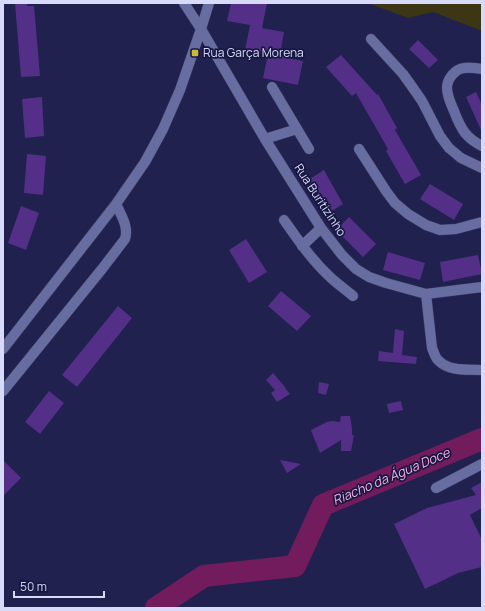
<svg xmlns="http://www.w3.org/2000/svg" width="485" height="611" font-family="Manrope,sans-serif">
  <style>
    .green { fill: #3c3615 }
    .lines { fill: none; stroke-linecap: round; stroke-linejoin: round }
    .river { stroke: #721c5e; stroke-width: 22 }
    .building { fill: #532f87 }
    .minor-casing { stroke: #3d3a63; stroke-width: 11 }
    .minor { stroke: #686da1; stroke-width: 10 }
    .poi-dot { fill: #cfb837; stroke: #181743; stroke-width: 1.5 }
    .labels { text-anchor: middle; stroke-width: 3.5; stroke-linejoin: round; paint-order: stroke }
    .poi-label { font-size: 12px; fill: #d7dbf9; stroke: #181743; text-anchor: start }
    .street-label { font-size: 12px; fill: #d7dbf9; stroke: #181743 }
    .water-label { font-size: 13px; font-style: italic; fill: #f8b2e2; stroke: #181743 }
  </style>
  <rect width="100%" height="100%" fill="#21214f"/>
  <path class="green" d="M 368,3 L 482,3 L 482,31 L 433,12 L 408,18 Z"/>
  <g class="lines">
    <path class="river" d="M 156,608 L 204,576 L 295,566 L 323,505 L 482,439"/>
  </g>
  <path class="building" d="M 15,3 L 27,3 L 27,6 L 34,6 L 40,76 L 21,77 Z
    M 231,3 L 267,3 L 262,28 L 284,32 L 280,55 L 288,58 L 303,61 L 298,85 L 263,78 L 268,54 L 245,50 L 250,25 L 227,21 Z
    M 418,40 L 438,60 L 429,68 L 409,49 Z
    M 341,55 L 377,95 L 378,94 L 397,128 L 395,130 L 421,175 L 405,184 L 386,151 L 388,149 L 356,93 L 352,96 L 326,67 Z
    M 476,92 L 482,105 L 482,132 L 466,97 Z
    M 42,97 L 44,136 L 25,138 L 22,99 Z
    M 27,154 L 46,156 L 43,195 L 24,193 Z
    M 324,170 L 343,204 L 327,214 L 308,180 Z
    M 430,184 L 463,204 L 454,220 L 420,199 Z
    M 21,206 L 39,213 L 26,250 L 8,243 Z
    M 349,217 L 376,244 L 363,257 L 336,230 Z
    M 246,239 L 267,272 L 249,283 L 229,250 Z
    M 388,252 L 425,263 L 420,280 L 383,270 Z
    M 478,255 L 482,274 L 443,282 L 440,262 Z
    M 281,291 L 311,316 L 297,331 L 268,306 Z
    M 118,306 L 132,318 L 77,387 L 62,375 Z
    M 395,329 L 404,331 L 402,355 L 417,357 L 416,364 L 378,361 L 379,351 L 393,353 Z
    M 273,373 L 286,388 L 285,388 L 290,394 L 277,402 L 271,393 L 275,390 L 266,380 Z
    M 319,382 L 329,384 L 326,395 L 318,393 Z
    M 49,391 L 64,403 L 40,434 L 25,422 Z
    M 401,401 L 403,410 L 389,413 L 387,404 Z
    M 341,416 L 350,416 L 352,429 L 352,435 L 354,435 L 351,451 L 341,451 L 341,440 L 320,453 L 311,430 L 327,422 L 332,421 L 340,422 Z
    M 3,460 L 21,478 L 3,496 Z
    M 280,460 L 301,464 L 287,473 Z
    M 482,482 L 482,508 L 470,515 L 482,540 L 482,567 L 458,573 L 425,589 L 394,524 L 427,508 L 476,495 L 471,488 Z"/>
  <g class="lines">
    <defs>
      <path id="minor" d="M 184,3 L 201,29 L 265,139 L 321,228 L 342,255 L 356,269 L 369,277 L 386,283 L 426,294 L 482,287
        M 371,39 L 403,74 L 413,88 L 422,101 L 440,136 L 449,148 L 461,158 L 482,168
        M 482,69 C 476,68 470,67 464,68 C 455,69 447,79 447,88 C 447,96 451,104 454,111 C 457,119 460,126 465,133 C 470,139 476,143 482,146
        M 272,87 L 309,149
        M 265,139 L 297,129
        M 359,149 L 386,191 L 395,203 L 408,214 L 426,225 L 440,230 L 456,229 L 482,222
        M 284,220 C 298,240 311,259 329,276 C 336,283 345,289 353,296
        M 302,246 L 321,228
        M 426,294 L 432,348 C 434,352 435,358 439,361 C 450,372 469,369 482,370
        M 3,349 L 116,204 L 145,162 L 163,129 L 180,90 L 201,29 L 209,3
        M 3,391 L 102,269 L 125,239 C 129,227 121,215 116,204
        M 436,488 L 482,464"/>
    </defs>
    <use href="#minor" class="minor-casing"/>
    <use href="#minor" class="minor"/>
  </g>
  <rect class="poi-dot" x="191" y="49" width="8" height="8" rx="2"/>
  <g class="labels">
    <g class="poi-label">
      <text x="203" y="57">Rua Garça Morena</text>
    </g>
    <g class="street-label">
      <text transform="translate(320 200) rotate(57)" y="4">Rua Buritizinho</text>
    </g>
    <g class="water-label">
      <text transform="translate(391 476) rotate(-23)" y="5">Riacho da Água Doce</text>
    </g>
  </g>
  <rect width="485" height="611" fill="none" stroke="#d7dbf9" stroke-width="8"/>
  <path d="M14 591v6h90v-6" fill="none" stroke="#d7dbf9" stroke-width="2"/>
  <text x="20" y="591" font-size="12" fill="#d7dbf9" stroke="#181743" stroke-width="3" paint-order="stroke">50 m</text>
</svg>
